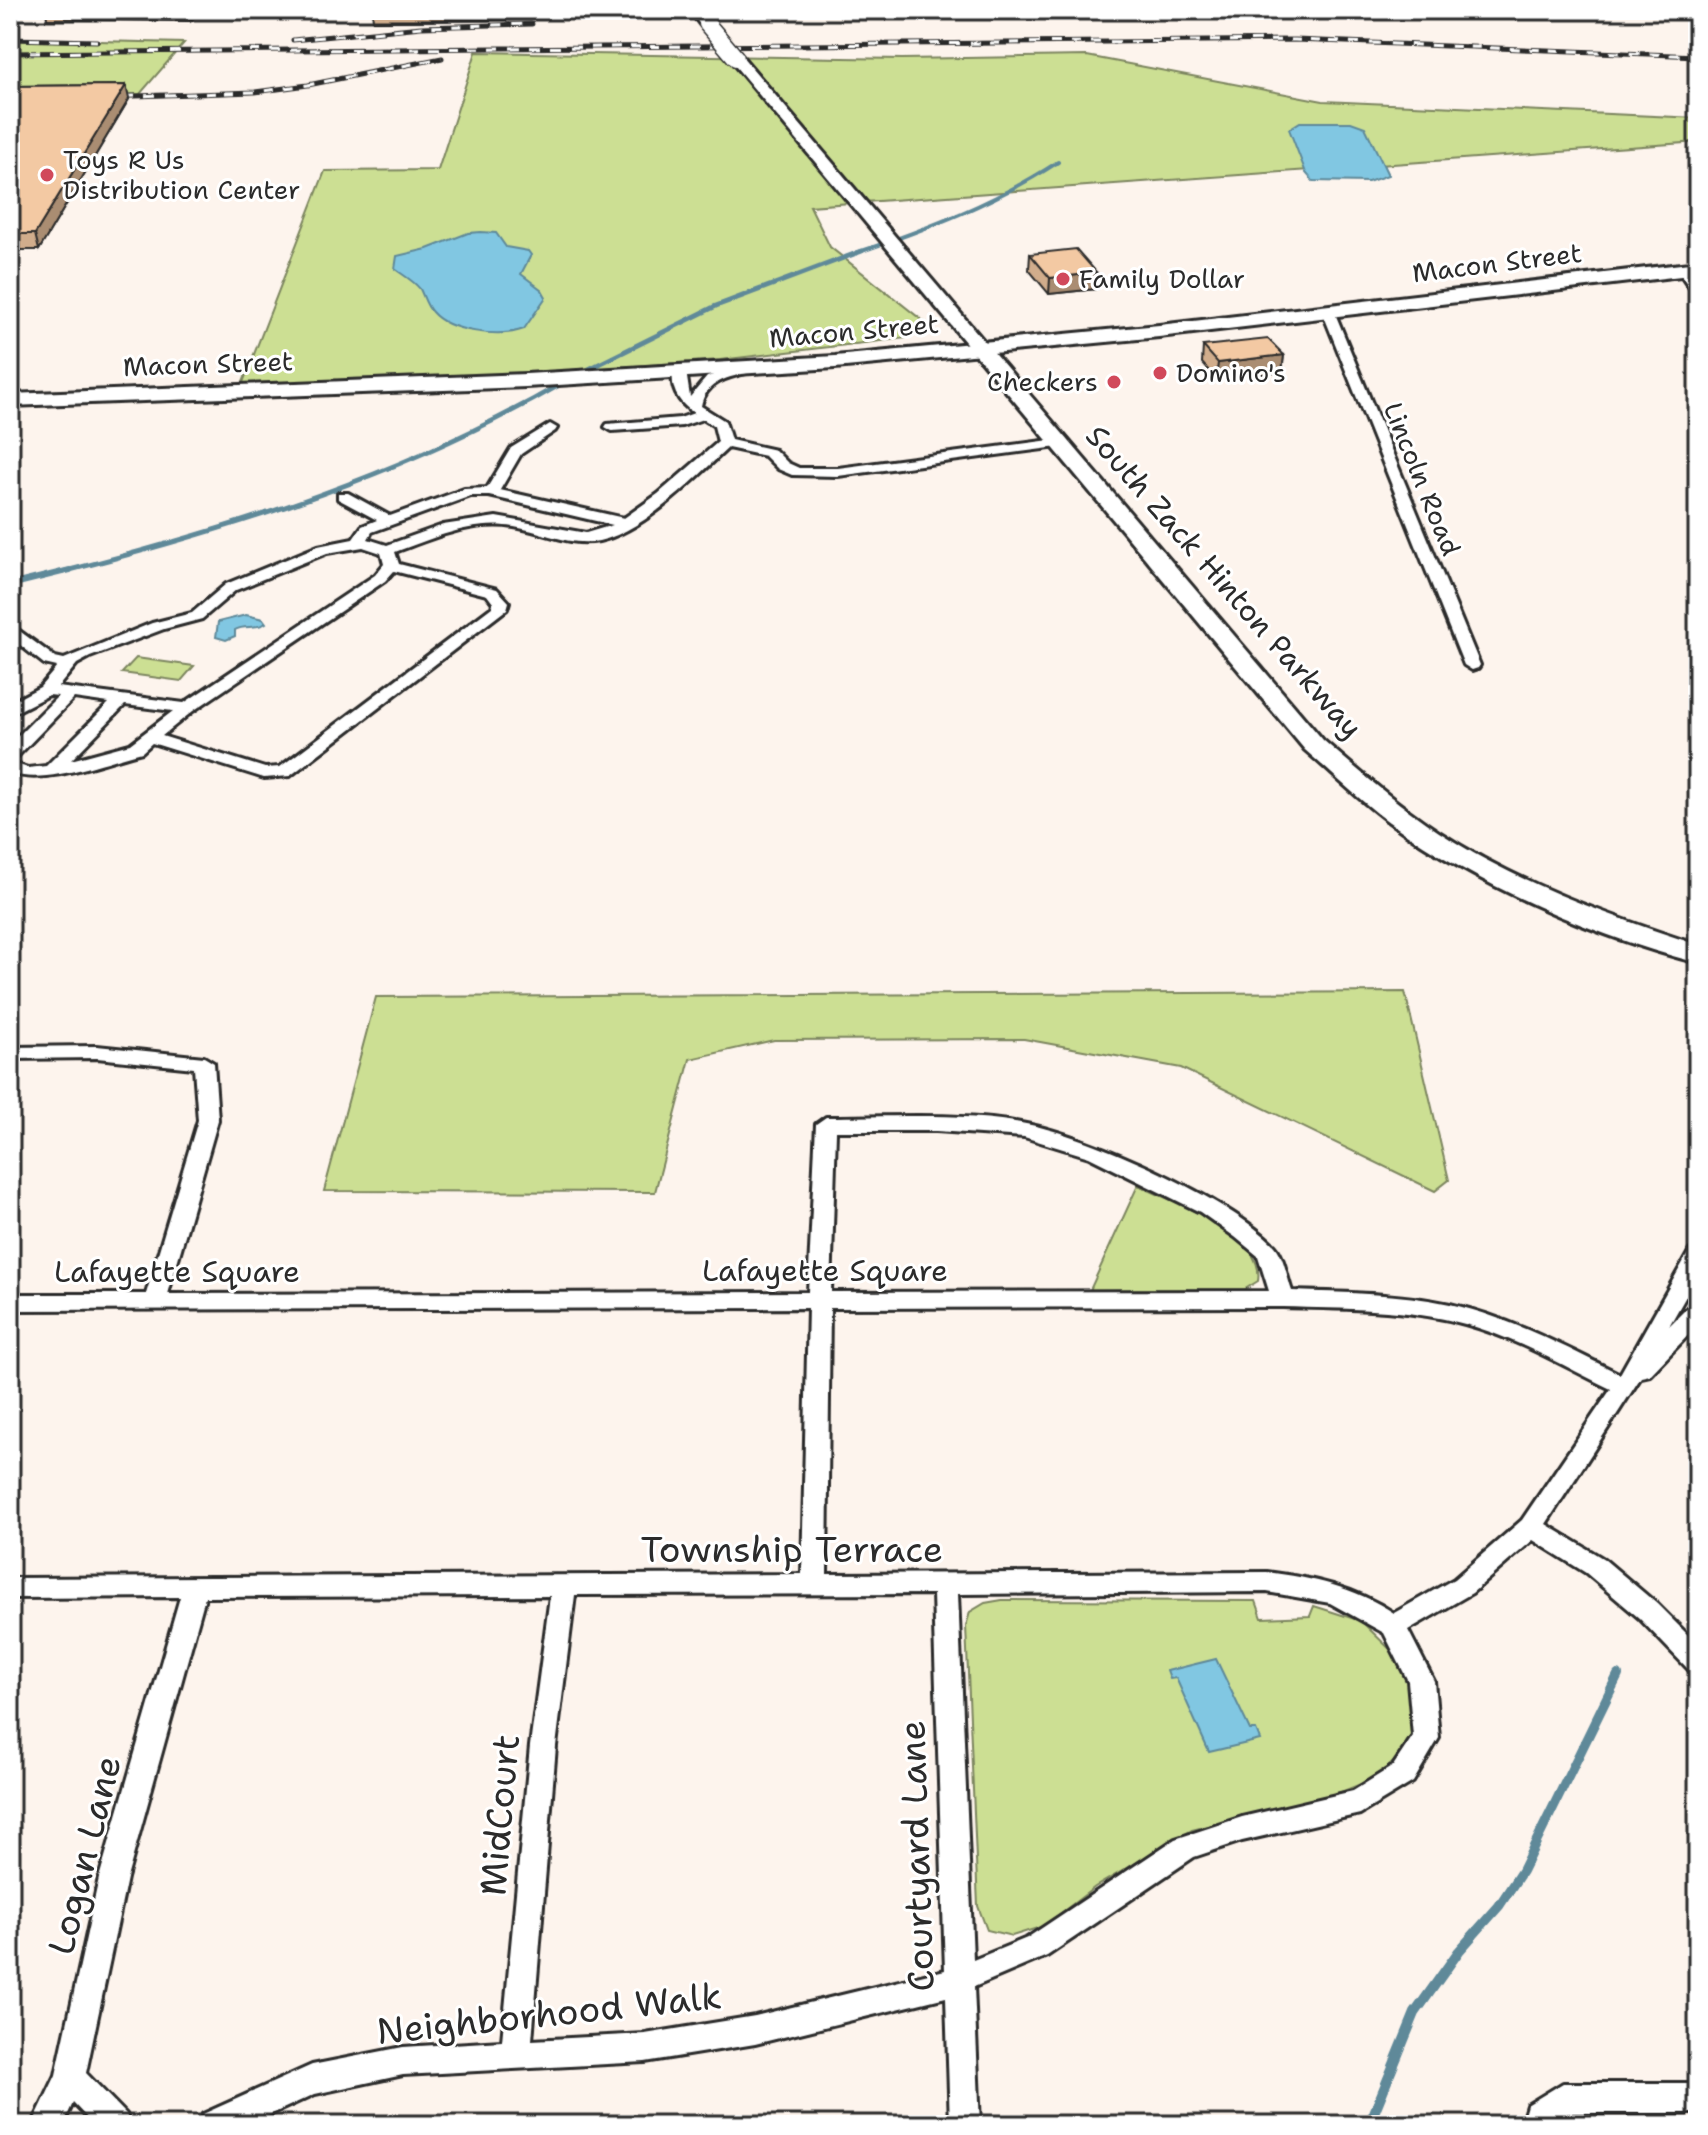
<svg xmlns="http://www.w3.org/2000/svg" width="1708" height="2135" font-family="'Shantell Sans',sans-serif">
  <style>
    .green { fill: #ccdf93; stroke: #7c855f; stroke-width: 2 }
    .water { fill: #81c7e2; stroke: #5f8999; stroke-width: 2 }
    .lines { fill: none; stroke-linecap: round; stroke-linejoin: round }
    .stream-far3 { stroke: #5f8999; stroke-width: 4 }
    .stream-far2 { stroke: #5f8999; stroke-width: 5 }
    .stream-far1 { stroke: #5f8999; stroke-width: 6 }
    .stream { stroke: #5f8999; stroke-width: 10 }
    .minor-casing { stroke: #2b2b2b; stroke-width: 6 }
    .secondary-casing { stroke: #2b2b2b; stroke-width: 6 }
    .primary-casing { stroke: #2b2b2b; stroke-width: 6 }
    .minor { fill: #fff; fill-rule: evenodd }
    .secondary { fill: #fff; fill-rule: evenodd }
    .primary { fill: #fff; fill-rule: evenodd }
    .rail-casing { stroke: #2b2b2b; stroke-width: 5 }
    .rail { stroke: #fff; stroke-width: 3; stroke-dasharray: 10; stroke-linecap: butt }
    .secondary-bridge-casing { stroke: #2b2b2b; stroke-width: 19; stroke-linecap: butt }
    .secondary-bridge { stroke: #fff; stroke-width: 16 }
    .wall { fill: #d1ad8c; stroke: #2b2b2b; stroke-width: 2 }
    .shaded-wall { fill: #aa8d72; stroke: #2b2b2b; stroke-width: 2 }
    .building { fill: #f3c9a3; stroke: #2b2b2b; stroke-width: 2 }
    .poi-dot { fill: #d1495b; stroke: #fff; stroke-width: 3 }
    .labels { text-anchor: middle; stroke-width: 6; stroke-linejoin: round; paint-order: stroke }
    .far-poi-label { font-size: 26px; fill: #2b2b2b; stroke: #fff; text-anchor: start }
    .far-street-label { font-size: 26px; fill: #2b2b2b; stroke: #fff }
    .street-label { font-size: 30px; fill: #2b2b2b; stroke: #fff }
    .near-street-label { font-size: 36px; fill: #2b2b2b; stroke: #fff }
  </style>
  <rect width="100%" height="100%" fill="#fdf4ed"/>
  <filter id="ink" filterUnits="userSpaceOnUse"><feTurbulence type="fractalNoise" baseFrequency=".0125" numOctaves="2"/><feDisplacementMap in="SourceGraphic" scale="16" xChannelSelector="R" yChannelSelector="G"/><feConvolveMatrix kernelMatrix="1 2 1 2 8 2 1 2 1" color-interpolation-filters="sRGB"/></filter>
  <g filter="url(#ink)">
    <path class="green" d="M 10,39 L 184,43 L 140,94 L 10,96 Z
      M 476,52 L 902,59 L 1087,56 L 1323,101 L 1698,118 L 1698,142 L 810,206 L 830,247 L 928,325 L 906,338 L 720,360 L 239,393 L 325,171 L 438,170 Z
      M 136,658 L 194,666 L 181,681 L 122,673 Z
      M 1405,992 L 1449,1180 L 1435,1191 L 1181,1068 L 1024,1039 L 774,1040 L 690,1059 L 655,1192 L 324,1191 L 376,997 Z
      M 1138,1185 C 1174,1203 1266,1233 1258,1281 L 1245,1289 L 1090,1290 Z
      M 1002,1600 L 1256,1601 L 1262,1618 L 1310,1616 L 1314,1606 L 1361,1621 L 1400,1659 L 1414,1692 L 1413,1736 L 1399,1757 L 1376,1778 L 1331,1796 L 1192,1830 L 1095,1887 L 1044,1926 L 1012,1936 L 987,1930 L 978,1906 L 966,1626 L 970,1612 L 985,1603 Z"/>
    <path class="water" d="M 1300,122 L 1351,122 L 1365,127 L 1388,175 L 1368,182 L 1313,181 L 1306,173 L 1289,129 Z
      M 481,232 L 496,233 L 506,247 L 528,251 L 531,255 L 521,274 L 542,290 L 546,297 L 524,329 C 500,338 449,332 432,312 C 426,306 424,297 420,289 C 414,281 403,275 395,269 L 397,256 L 427,249 L 468,233 Z
      M 246,615 L 263,619 L 266,623 C 256,630 244,624 235,630 L 235,636 L 226,640 L 216,637 L 218,622 Z
      M 1216,1659 L 1250,1730 L 1256,1730 L 1260,1740 L 1209,1752 L 1176,1678 L 1170,1679 L 1167,1671 Z"/>
    <g class="lines">
      <path class="stream-far3" d="M 856,253 C 927,229 995,203 1058,162"/>
      <path class="stream-far2" d="M 579,374 L 716,306 L 862,251
        M 62,572 C 239,527 409,473 568,380"/>
      <path class="stream-far1" d="M 10,585 L 70,570"/>
      <path class="stream" d="M 1369,2125 L 1415,2013 L 1459,1951 L 1499,1906 L 1522,1871 L 1618,1675"/>
      <defs>
        <path id="minor" d="M 1679,266 L 1687,266 L 1698,282 L 1698,295 L 1694,294 L 1677,269 Z
          M 1328,307 L 1334,311 L 1480,665 L 1478,668 L 1472,670 L 1464,665 L 1322,311 Z
          M 746,365 L 751,366 L 751,372 C 729,377 706,381 701,406 L 725,421 L 731,440 L 775,450 L 788,463 L 799,468 L 838,468 L 1058,439 L 1065,443 L 1058,447 L 838,476 L 792,475 L 778,469 L 765,456 L 728,448 C 695,479 644,531 599,541 C 570,547 542,531 514,527 C 473,520 433,538 395,552 L 399,564 L 497,589 L 509,602 L 507,609 L 290,776 L 264,778 L 152,743 L 142,752 C 105,761 46,786 10,773 L 10,762 L 28,768 L 46,766 L 109,703 L 74,698 L 16,758 L 10,759 L 10,744 L 58,696 L 49,695 L 10,715 L 10,703 L 40,687 L 57,667 L 44,664 L 10,637 L 10,624 L 55,657 L 64,659 L 152,623 L 192,613 L 226,584 L 318,546 L 353,539 L 362,526 L 377,520 L 338,499 L 338,493 L 348,493 L 390,516 L 464,489 L 487,488 L 511,448 L 550,424 L 557,428 L 555,431 L 521,454 L 500,490 L 624,518 L 658,494 L 718,442 L 714,426 L 703,419 L 682,426 L 612,431 L 605,427 L 607,424 L 680,418 L 694,413 C 678,403 669,387 674,368 L 686,371 L 690,397 L 707,377 ZM 471,496 L 489,496 L 613,525 L 586,533 L 496,517 L 443,525 L 387,545 L 368,539 L 372,532 ZM 363,547 L 381,553 L 384,564 L 375,575 L 184,703 L 58,687 L 77,664 L 90,657 L 164,629 L 202,619 L 236,590 L 327,553 ZM 394,571 L 487,595 L 493,603 L 492,607 L 280,767 L 265,768 L 162,736 L 193,711 L 385,581 ZM 125,705 L 173,711 L 130,744 L 71,760 Z
          M 97,1046 L 204,1057 L 214,1063 L 218,1120 L 168,1294 L 808,1292 L 816,1124 L 826,1117 C 887,1117 967,1112 1026,1124 C 1090,1136 1231,1199 1275,1246 C 1284,1256 1287,1278 1292,1291 C 1344,1293 1399,1293 1450,1304 C 1511,1318 1565,1347 1620,1374 L 1690,1250 L 1698,1247 L 1698,1275 L 1669,1326 L 1690,1305 L 1698,1303 L 1698,1325 L 1650,1375 L 1641,1377 L 1546,1524 L 1604,1559 L 1657,1604 L 1698,1645 L 1698,1673 L 1689,1670 L 1639,1618 L 1586,1573 L 1533,1540 L 1472,1593 L 1408,1630 L 1434,1681 L 1439,1738 L 1413,1782 L 1360,1814 L 1242,1841 L 1194,1857 L 1047,1956 L 974,1987 L 980,2125 L 950,2125 L 946,1997 L 755,2044 L 645,2062 L 403,2075 L 315,2094 L 248,2125 L 199,2125 L 203,2114 L 312,2065 L 403,2047 L 502,2041 L 530,1746 L 550,1596 L 205,1597 L 127,1878 L 86,2073 L 126,2114 L 130,2125 L 94,2125 L 73,2103 L 63,2125 L 32,2125 L 56,2075 L 99,1878 L 180,1597 L 10,1598 L 10,1578 L 802,1574 L 808,1308 L 10,1310 L 10,1294 L 146,1294 L 198,1120 L 194,1068 L 97,1058 L 10,1059 L 10,1047 ZM 836,1131 L 936,1131 L 1024,1137 L 1089,1157 L 1200,1212 L 1235,1237 L 1258,1256 L 1269,1291 L 831,1292 ZM 1283,1307 C 1344,1309 1407,1308 1465,1324 C 1516,1338 1564,1366 1611,1389 L 1522,1520 L 1454,1579 L 1394,1613 C 1354,1587 1313,1578 1267,1572 L 827,1574 L 830,1308 ZM 1267,1592 L 1330,1603 L 1384,1633 L 1408,1681 L 1413,1736 L 1393,1766 L 1353,1791 L 1242,1817 L 1175,1839 L 1027,1938 L 973,1960 L 958,1594 ZM 933,1594 L 945,1970 L 755,2016 L 645,2034 L 532,2040 L 556,1746 L 575,1595 Z
          M 1563,2083 L 1698,2083 L 1698,2113 L 1568,2113 L 1551,2125 L 1521,2125 L 1527,2105 Z"/>
        <path id="secondary" d="M 689,10 L 703,10 L 714,24 L 712,27 L 702,27 Z
          M 736,54 L 741,55 L 1323,740 C 1360,772 1397,804 1439,832 C 1517,883 1609,916 1698,945 L 1698,963 C 1592,936 1477,885 1389,822 C 1359,800 1333,774 1305,750 L 731,61 L 729,58 Z"/>
        <path id="primary" d="M 1698,262 L 1698,274 L 1159,337 L 835,368 L 526,387 L 10,406 L 10,394 L 526,374 L 835,356 L 1159,325 Z"/>
      </defs>
      <use href="#minor" class="minor-casing"/>
      <use href="#secondary" class="secondary-casing"/>
      <use href="#primary" class="primary-casing"/>
      <use href="#minor" class="minor"/>
      <use href="#secondary" class="secondary"/>
      <use href="#primary" class="primary"/>
      <defs>
        <path id="rail" d="M 10,39 L 97,41
          M 293,40 L 421,27 L 532,24
          M 10,53 L 1295,40 L 1698,56
          M 105,97 L 255,92 L 308,85 L 442,58"/>
      </defs>
      <use href="#rail" class="rail-casing"/>
      <use href="#rail" class="rail"/>
      <defs>
        <path id="secondary-bridge" d="M 707,24 L 736,58"/>
      </defs>
      <use href="#secondary-bridge" class="secondary-bridge-casing"/>
      <use href="#secondary-bridge" class="secondary-bridge"/>
    </g>
    <path class="wall" d="M 46,10 L 200,10 L 191,21 L 47,19 Z
      M 372,10 L 533,10 L 530,20 L 373,21 Z
      M 126,85 L 129,99 L 39,250 L 10,250 L 10,86 Z
      M 1030,254 L 1096,289 L 1049,294 L 1029,270 Z
      M 1203,346 L 1284,355 L 1282,372 L 1216,379 L 1202,363 Z"/>
    <path class="shaded-wall" d="M 190,10 L 200,10 L 191,21 Z
      M 126,85 L 129,99 L 39,250 L 35,234 Z
      M 1097,273 L 1096,289 L 1049,294 L 1050,278 Z
      M 1284,355 L 1282,372 L 1216,379 L 1218,363 Z"/>
    <path class="building" d="M 126,85 L 35,234 L 10,234 L 10,86 Z
      M 1076,249 L 1097,273 L 1050,278 L 1030,254 Z
      M 1268,339 L 1284,355 L 1218,363 L 1203,346 Z"/>
  </g>
  <g class="poi-dot">
    <circle cx="47" cy="175" r="8"/>
    <circle cx="1063" cy="279" r="8"/>
    <circle cx="1160" cy="373" r="8"/>
    <circle cx="1114" cy="382" r="8"/>
  </g>
  <g class="labels">
    <g class="far-poi-label">
      <text x="63" y="169">Toys R Us<tspan x="63" dy="30">Distribution Center</tspan></text>
      <text x="1079" y="288">Family Dollar</text>
      <text x="1176" y="382">Domino's</text>
      <text x="1098" y="391" text-anchor="end">Checkers</text>
    </g>
    <g class="far-street-label">
      <text transform="translate(1497 263) rotate(-7)" y="9">Macon Street</text>
      <text transform="translate(854 331) rotate(-5)" y="9">Macon Street</text>
      <text transform="translate(208 364) rotate(-2)" y="9">Macon Street</text>
      <text transform="translate(1422 479) rotate(68)" y="9">Lincoln Road</text>
    </g>
    <g class="street-label">
      <text transform="translate(1224 582) rotate(49)" y="10">South Zack Hinton Parkway</text>
      <text x="825" y="1281">Lafayette Square</text>
      <text x="177" y="1282">Lafayette Square</text>
    </g>
    <g class="near-street-label">
      <text x="792" y="1562">Township Terrace</text>
      <text transform="translate(499 1815) rotate(-85)" y="13">MidCourt</text>
      <text transform="translate(84 1855) rotate(-76)" y="13">Logan Lane</text>
      <text transform="translate(916 1856) rotate(-92)" y="13">Courtyard Lane</text>
      <text transform="translate(549 2013) rotate(-6)" y="13">Neighborhood Walk</text>
    </g>
  </g>
  <rect width="1708" height="2135" fill="none" stroke="#fff" stroke-width="40"/>
  <rect x="20" y="20" width="1668" height="2095" fill="none" stroke="#2b2b2b" stroke-width="3" filter="url(#ink)"/>
</svg>
